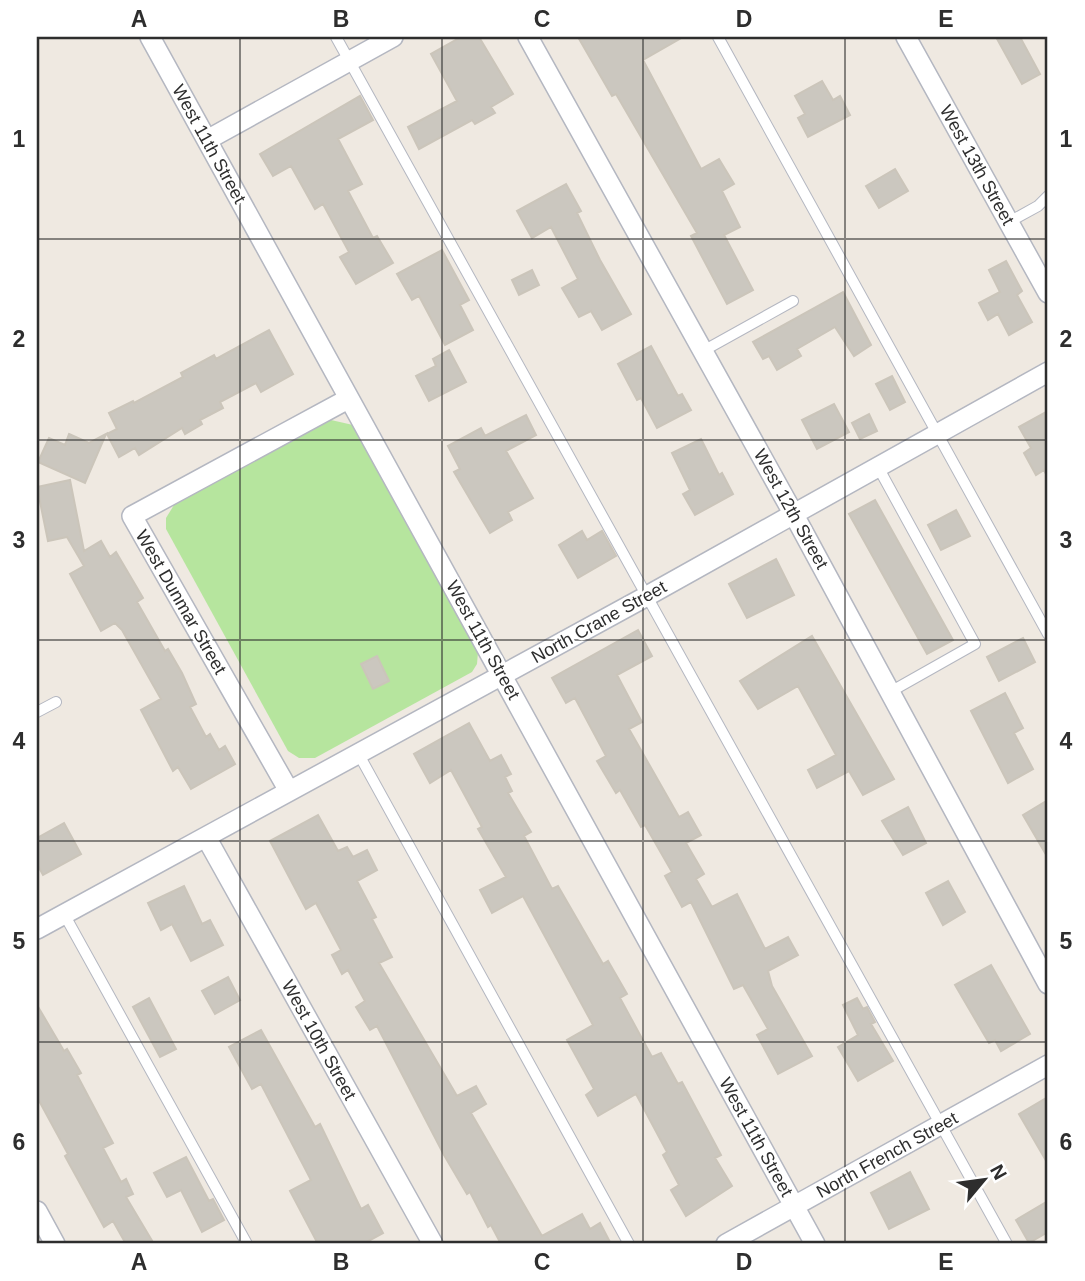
<svg xmlns="http://www.w3.org/2000/svg" width="1085" height="1281" font-family="Helvetica,sans-serif">
  <style>
    .green { fill: #b6e59e }
    .building { fill: #cbc7bf; stroke: #cbc5ba; stroke-width: 2 }
    .lines { fill: none; stroke-linecap: round; stroke-linejoin: round }
    .service-casing { stroke: #b4b7c1; stroke-width: 12 }
    .minor-casing { stroke: #b4b7c1; stroke-width: 22 }
    .service { stroke: #fff; stroke-width: 10 }
    .minor { stroke: #fff; stroke-width: 19 }
    .grid { fill: none; stroke: #2e2e2e; stroke-width: 2; stroke-opacity: 0.55 }
    .labels { text-anchor: middle; stroke-width: 5; stroke-linejoin: round; paint-order: stroke }
    .street-label { font-size: 18px; fill: #2e2e2e; stroke: #fff }
    .neatline { fill: none; stroke: #2e2e2e; stroke-width: 2.5 }
    .grid-label { font-size: 23px; text-anchor: middle; font-weight: bold; fill: #2e2e2e }
  </style>
  <rect width="100%" height="100%" fill="#efe9e1"/>
  <path class="green" d="M 331,420 L 353,425 L 478,652 L 477,664 L 472,672 L 315,758 L 299,758 L 288,751 L 166,529 L 166,518 L 174,505 Z"/>
  <path class="building" d="M 461,37 L 479,37 L 513,94 L 491,107 L 495,113 L 475,124 L 472,120 L 419,149 L 408,127 L 457,101 L 431,54 Z
    M 578,37 L 683,37 L 643,60 L 701,169 L 719,159 L 734,184 L 722,191 L 740,227 L 724,235 L 753,290 L 727,304 L 691,236 L 697,233 L 616,94 L 612,96 Z
    M 996,37 L 1020,37 L 1040,74 L 1022,84 Z
    M 822,81 L 833,100 L 840,96 L 850,115 L 808,137 L 798,118 L 805,114 L 795,96 Z
    M 360,96 L 373,120 L 338,139 L 362,184 L 348,191 L 373,238 L 377,236 L 393,263 L 356,284 L 340,257 L 349,252 L 323,204 L 315,209 L 291,166 L 273,176 L 260,154 Z
    M 895,169 L 908,191 L 879,208 L 866,186 Z
    M 566,184 L 581,211 L 577,213 L 600,260 L 631,314 L 602,330 L 591,311 L 579,317 L 562,288 L 578,279 L 551,227 L 532,238 L 517,211 Z
    M 442,250 L 469,300 L 460,305 L 473,330 L 445,345 L 419,296 L 412,300 L 397,274 Z
    M 1006,261 L 1022,291 L 1017,295 L 1032,322 L 1009,335 L 998,314 L 988,320 L 979,303 L 1000,292 L 989,270 Z
    M 532,270 L 539,285 L 519,295 L 512,280 Z
    M 843,292 L 871,345 L 854,356 L 835,327 L 797,349 L 801,356 L 777,370 L 769,356 L 763,359 L 753,342 Z
    M 269,330 L 293,374 L 261,392 L 256,383 L 220,402 L 223,408 L 200,420 L 202,424 L 185,434 L 182,428 L 139,455 L 135,448 L 119,457 L 107,434 L 117,429 L 109,413 L 133,401 L 134,403 L 183,377 L 181,373 L 214,355 L 216,359 Z
    M 651,346 L 678,396 L 682,394 L 691,410 L 657,428 L 641,398 L 637,400 L 618,364 Z
    M 449,350 L 466,382 L 429,401 L 416,376 L 436,366 L 433,359 Z
    M 892,376 L 905,402 L 890,410 L 876,384 Z
    M 834,404 L 849,432 L 817,449 L 802,420 Z
    M 1048,411 L 1048,478 L 1044,470 L 1036,475 L 1024,453 L 1031,448 L 1019,427 Z
    M 869,414 L 877,431 L 860,439 L 852,423 Z
    M 526,415 L 536,435 L 506,451 L 533,498 L 508,512 L 512,520 L 490,533 L 454,472 L 460,469 L 448,446 L 481,428 L 485,436 Z
    M 69,434 L 89,443 L 106,434 L 85,483 L 38,462 L 49,438 L 65,445 Z
    M 701,439 L 719,475 L 722,473 L 733,494 L 695,515 L 683,494 L 690,490 L 672,453 Z
    M 70,480 L 84,551 L 101,541 L 110,557 L 116,552 L 143,598 L 137,602 L 165,651 L 168,649 L 182,673 L 196,704 L 190,707 L 206,737 L 210,734 L 219,750 L 225,746 L 235,764 L 191,789 L 178,767 L 173,771 L 141,710 L 161,699 L 122,630 L 115,623 L 101,631 L 70,574 L 84,566 L 67,537 L 48,541 L 37,487 Z
    M 875,500 L 953,640 L 927,654 L 849,514 Z
    M 956,510 L 970,536 L 941,550 L 928,525 Z
    M 582,531 L 587,540 L 602,531 L 616,556 L 578,578 L 559,545 Z
    M 776,559 L 794,595 L 747,618 L 729,584 Z
    M 638,630 L 652,656 L 617,675 L 642,722 L 629,729 L 679,817 L 688,812 L 701,835 L 686,843 L 704,874 L 696,879 L 712,907 L 737,894 L 765,949 L 788,937 L 798,955 L 768,971 L 772,986 L 812,1056 L 778,1074 L 757,1035 L 768,1029 L 743,985 L 734,989 L 691,902 L 682,907 L 665,876 L 672,872 L 645,825 L 641,827 L 620,790 L 616,793 L 597,761 L 606,756 L 575,698 L 566,703 L 552,678 Z
    M 812,636 L 894,779 L 863,795 L 849,771 L 817,788 L 808,770 L 836,755 L 798,686 L 758,709 L 740,681 Z
    M 1023,638 L 1035,662 L 999,681 L 987,657 Z
    M 377,656 L 389,681 L 373,689 L 361,664 Z
    M 1005,693 L 1023,728 L 1014,733 L 1033,769 L 1008,783 L 971,711 Z
    M 469,723 L 490,761 L 501,755 L 511,774 L 505,777 L 512,791 L 508,793 L 531,832 L 524,836 L 552,889 L 558,886 L 603,964 L 608,961 L 627,994 L 620,998 L 652,1057 L 661,1053 L 678,1084 L 682,1082 L 721,1155 L 715,1158 L 732,1186 L 686,1216 L 671,1190 L 679,1185 L 663,1155 L 667,1152 L 636,1094 L 598,1116 L 586,1095 L 594,1089 L 567,1040 L 593,1025 L 523,896 L 492,913 L 480,890 L 506,877 L 478,829 L 482,827 L 451,770 L 430,783 L 414,754 Z
    M 1048,800 L 1048,858 L 1023,815 Z
    M 908,807 L 926,843 L 903,855 L 882,821 Z
    M 318,815 L 338,851 L 347,847 L 353,857 L 367,850 L 377,870 L 357,881 L 376,917 L 372,919 L 392,957 L 379,963 L 457,1096 L 476,1086 L 486,1104 L 471,1113 L 542,1236 L 582,1214 L 590,1229 L 600,1223 L 611,1244 L 501,1244 L 491,1225 L 488,1227 L 470,1192 L 467,1194 L 444,1155 L 377,1026 L 370,1030 L 356,1007 L 365,1001 L 348,970 L 342,974 L 332,955 L 341,950 L 316,903 L 306,909 L 270,841 Z
    M 64,823 L 81,854 L 43,875 L 37,864 L 37,838 Z
    M 948,881 L 965,912 L 943,925 L 926,893 Z
    M 184,886 L 202,924 L 210,920 L 223,945 L 191,961 L 172,924 L 161,930 L 148,903 Z
    M 991,965 L 1030,1034 L 1001,1051 L 995,1040 L 989,1043 L 955,985 Z
    M 228,977 L 240,1000 L 215,1014 L 202,991 Z
    M 149,998 L 176,1049 L 160,1057 L 133,1007 Z
    M 857,998 L 863,1009 L 867,1007 L 875,1022 L 871,1024 L 893,1061 L 858,1081 L 838,1047 L 858,1035 L 843,1005 Z
    M 37,1005 L 64,1051 L 67,1049 L 81,1073 L 77,1075 L 113,1143 L 103,1148 L 121,1182 L 126,1179 L 133,1194 L 126,1197 L 154,1244 L 126,1244 L 113,1221 L 104,1227 L 65,1156 L 68,1154 L 37,1097 Z
    M 261,1030 L 315,1127 L 320,1124 L 361,1209 L 368,1205 L 383,1233 L 363,1244 L 318,1244 L 290,1191 L 311,1180 L 261,1084 L 252,1089 L 229,1047 Z
    M 1048,1097 L 1048,1164 L 1019,1114 Z
    M 186,1157 L 209,1201 L 213,1199 L 224,1220 L 202,1232 L 181,1190 L 167,1197 L 154,1173 Z
    M 910,1172 L 929,1209 L 889,1229 L 871,1193 Z
    M 1048,1201 L 1048,1232 L 1029,1243 L 1016,1220 Z"/>
  <g class="lines">
    <defs>
      <path id="service" d="M 336,37 L 1007,1244
        M 718,37 L 1048,634
        M 1009,222 L 1038,206 L 1048,196
        M 703,351 L 793,301
        M 878,467 L 975,644 L 890,692
        M 37,712 L 56,702
        M 358,753 L 629,1244
        M 64,914 L 247,1244"/>
      <path id="minor" d="M 150,37 L 815,1244
        M 528,37 L 793,513 L 1048,984
        M 906,37 L 1048,293
        M 207,140 L 393,37
        M 289,791 L 132,516 L 348,399
        M 206,837 L 433,1244
        M 37,929 L 647,596 L 1048,372
        M 37,1211 L 55,1244
        M 726,1244 L 1048,1065"/>
    </defs>
    <use href="#service" class="service-casing"/>
    <use href="#minor" class="minor-casing"/>
    <use href="#service" class="service"/>
    <use href="#minor" class="minor"/>
  </g>
  <path class="grid" d="M 240,37 L 240,1244M 442,37 L 442,1244M 643,37 L 643,1244M 845,37 L 845,1244M 37,239 L 1048,239M 37,440 L 1048,440M 37,640 L 1048,640M 37,841 L 1048,841M 37,1042 L 1048,1042"/>
  <g class="labels">
    <g class="street-label">
      <text transform="translate(209 144) rotate(61)" y="6">West 11th Street</text>
      <text transform="translate(977 165) rotate(61)" y="6">West 13th Street</text>
      <text transform="translate(791 509) rotate(61)" y="6">West 12th Street</text>
      <text transform="translate(181 602) rotate(60)" y="6">West Dunmar Street</text>
      <text transform="translate(599 622) rotate(-29)" y="6">North Crane Street</text>
      <text transform="translate(483 640) rotate(61)" y="6">West 11th Street</text>
      <text transform="translate(319 1040) rotate(61)" y="6">West 10th Street</text>
      <text transform="translate(756 1137) rotate(61)" y="6">West 11th Street</text>
      <text transform="translate(887 1155) rotate(-29)" y="6">North French Street</text>
    </g>
  </g>
  <rect width="1085" height="1281" fill="none" stroke="#ffffff" stroke-width="77"/>
  <g transform="translate(984 1180) rotate(61)" stroke="#ffffff" stroke-width="5" paint-order="stroke">
  <path d="M0-5L12 26L0 18L-12 26Z" fill="#2e2e2e"/>
  <text y="-10" font-size="19" font-weight="bold" text-anchor="middle" fill="#2e2e2e">N</text>
  </g>
  <rect x="38" y="38" width="1008" height="1204" class="neatline"/>
  <g class="grid-label">
    <text x="139" y="27">A</text>
    <text x="341" y="27">B</text>
    <text x="542" y="27">C</text>
    <text x="744" y="27">D</text>
    <text x="946" y="27">E</text>
    <text x="19" y="147">1</text>
    <text x="1066" y="147">1</text>
    <text x="19" y="347">2</text>
    <text x="1066" y="347">2</text>
    <text x="19" y="548">3</text>
    <text x="1066" y="548">3</text>
    <text x="19" y="749">4</text>
    <text x="1066" y="749">4</text>
    <text x="19" y="949">5</text>
    <text x="1066" y="949">5</text>
    <text x="19" y="1150">6</text>
    <text x="1066" y="1150">6</text>
    <text x="139" y="1270">A</text>
    <text x="341" y="1270">B</text>
    <text x="542" y="1270">C</text>
    <text x="744" y="1270">D</text>
    <text x="946" y="1270">E</text>
  </g>
</svg>
